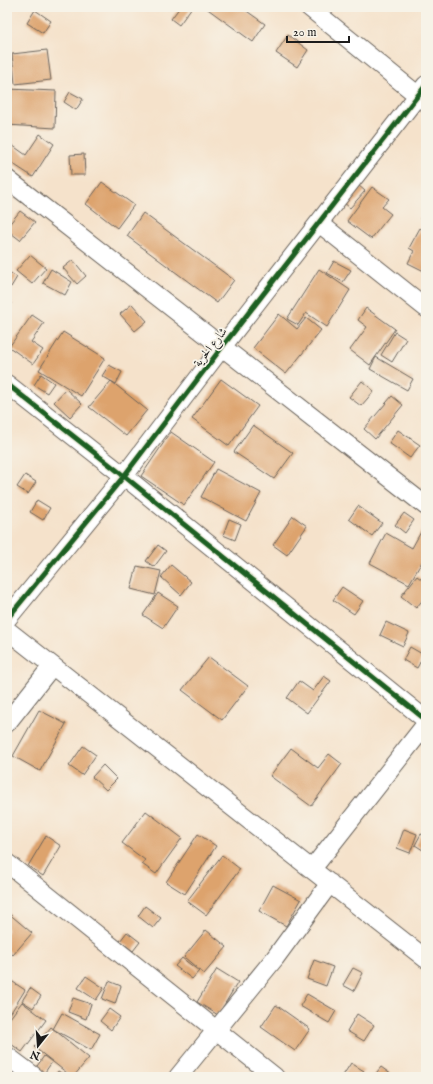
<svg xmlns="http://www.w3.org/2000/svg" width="433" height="1084" font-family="'IM FELL English',Amiri,serif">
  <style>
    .building { fill: #dda36d }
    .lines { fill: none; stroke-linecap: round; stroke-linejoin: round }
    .street-casing { stroke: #686159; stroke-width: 20 }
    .street { stroke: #fff; stroke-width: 18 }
    .cycleway-casing { stroke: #f7f3e8; stroke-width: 8 }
    .cycleway { stroke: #1b5e20; stroke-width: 5 }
    .labels { text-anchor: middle; stroke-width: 3.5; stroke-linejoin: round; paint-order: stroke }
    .street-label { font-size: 12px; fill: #1c1c1c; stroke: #f7f3e8 }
  </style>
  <rect width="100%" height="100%" fill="#f7f3e8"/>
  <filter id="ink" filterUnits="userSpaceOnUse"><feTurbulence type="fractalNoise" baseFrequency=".025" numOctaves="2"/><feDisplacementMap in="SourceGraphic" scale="8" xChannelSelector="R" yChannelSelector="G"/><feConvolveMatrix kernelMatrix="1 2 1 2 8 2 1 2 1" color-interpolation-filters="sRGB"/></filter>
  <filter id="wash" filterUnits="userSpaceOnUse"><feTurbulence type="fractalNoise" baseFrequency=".012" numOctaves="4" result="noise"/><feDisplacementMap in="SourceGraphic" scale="16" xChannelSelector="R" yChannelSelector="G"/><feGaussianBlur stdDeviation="0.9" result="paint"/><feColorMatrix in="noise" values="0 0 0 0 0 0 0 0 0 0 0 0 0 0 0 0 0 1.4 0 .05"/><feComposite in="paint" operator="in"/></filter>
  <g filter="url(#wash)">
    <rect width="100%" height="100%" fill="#f5e2cb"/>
    <g id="blocks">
      <path class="building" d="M 180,7 L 192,7 L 179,25 L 171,19 Z
        M 205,7 L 241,7 L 265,24 L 253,42 Z
        M 35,10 L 51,21 L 43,33 L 27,23 Z
        M 288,35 L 308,50 L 297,67 L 276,53 Z
        M 47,50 L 51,80 L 15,84 L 12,54 Z
        M 7,89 L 56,91 L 55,128 L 7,125 Z
        M 70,92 L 83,99 L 76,110 L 64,102 Z
        M 40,134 L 54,144 L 33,177 L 7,160 L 7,147 L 9,143 L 26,155 Z
        M 84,154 L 85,175 L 71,175 L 70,155 Z
        M 102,182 L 134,205 L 117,228 L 86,204 Z
        M 358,185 L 365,191 L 350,208 L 343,202 Z
        M 372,187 L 389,199 L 382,207 L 391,214 L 371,239 L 347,221 Z
        M 426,208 L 426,223 L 420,219 Z
        M 20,211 L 35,222 L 20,240 L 7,230 L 7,227 Z
        M 143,213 L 234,280 L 217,303 L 127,236 Z
        M 420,228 L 426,231 L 426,272 L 408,263 L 414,251 L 409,248 Z
        M 30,255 L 46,268 L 32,284 L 16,271 Z
        M 73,260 L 86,276 L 77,284 L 63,268 Z
        M 334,261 L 351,270 L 343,282 L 327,273 Z
        M 51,269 L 72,282 L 65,295 L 43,283 Z
        M 319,269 L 350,290 L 327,327 L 306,313 L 298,325 L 287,319 Z
        M 7,271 L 17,277 L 11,287 L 7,285 Z
        M 7,298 L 12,303 L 7,309 Z
        M 132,304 L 147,321 L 135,331 L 120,314 Z
        M 366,308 L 395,329 L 370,365 L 350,350 L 367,327 L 358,320 Z
        M 279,314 L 297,329 L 306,318 L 321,330 L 286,374 L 253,348 Z
        M 32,315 L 44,323 L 31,342 L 43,350 L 33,364 L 9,347 Z
        M 63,332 L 105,358 L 81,396 L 39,370 Z
        M 395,332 L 406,339 L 392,362 L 381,355 Z
        M 376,357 L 413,379 L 407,390 L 370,369 Z
        M 109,365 L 122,372 L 116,384 L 102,376 Z
        M 41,374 L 54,383 L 47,393 L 34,385 Z
        M 221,379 L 258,406 L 229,446 L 192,419 Z
        M 111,381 L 147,410 L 126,436 L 89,407 Z
        M 362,381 L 374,391 L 361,406 L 349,397 Z
        M 66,389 L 82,404 L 70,417 L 54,402 Z
        M 392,396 L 403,405 L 375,439 L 364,429 Z
        M 253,425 L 293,453 L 274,479 L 234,452 Z
        M 398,430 L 420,445 L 410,458 L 389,443 Z
        M 171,432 L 214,462 L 184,505 L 141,476 Z
        M 216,469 L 261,493 L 246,521 L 201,497 Z
        M 25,475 L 36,482 L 28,494 L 17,487 Z
        M 37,500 L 50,508 L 43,520 L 30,512 Z
        M 358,506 L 382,523 L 372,536 L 349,519 Z
        M 404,513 L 414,520 L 405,533 L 395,525 Z
        M 293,516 L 307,526 L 287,555 L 273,545 Z
        M 229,519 L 241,524 L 235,540 L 223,535 Z
        M 422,530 L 426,532 L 426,555 L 409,584 L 370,563 L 386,533 L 412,548 Z
        M 158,545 L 166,551 L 154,567 L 146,561 Z
        M 171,565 L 191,582 L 181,595 L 161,577 Z
        M 137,566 L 161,571 L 155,595 L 131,589 Z
        M 417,576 L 426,583 L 426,596 L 416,608 L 401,596 Z
        M 342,587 L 363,601 L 354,614 L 333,600 Z
        M 158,593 L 178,606 L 163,628 L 143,615 Z
        M 386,622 L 409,633 L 403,646 L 380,635 Z
        M 410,647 L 424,655 L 417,668 L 403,660 Z
        M 209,657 L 248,686 L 222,720 L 182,690 Z
        M 324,676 L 331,681 L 307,713 L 287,698 L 299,681 L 313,691 Z
        M 39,710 L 66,724 L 40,771 L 13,756 Z
        M 83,746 L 96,755 L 82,775 L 69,766 Z
        M 291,748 L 318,768 L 329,754 L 342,764 L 311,806 L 270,776 Z
        M 103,765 L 117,779 L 106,790 L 92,777 Z
        M 146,811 L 182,838 L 156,874 L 142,864 L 145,860 L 122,843 Z
        M 404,829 L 417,834 L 410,853 L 397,848 Z
        M 198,834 L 216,846 L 185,894 L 166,882 Z
        M 421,834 L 426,836 L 426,852 L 415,845 Z
        M 46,836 L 61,846 L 43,876 L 28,866 Z
        M 222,855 L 240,869 L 206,915 L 187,901 Z
        M 273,885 L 301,900 L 286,926 L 259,911 Z
        M 145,906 L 161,918 L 153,928 L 138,916 Z
        M 7,912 L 32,933 L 13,955 L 7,950 Z
        M 206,930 L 227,947 L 204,974 L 184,957 Z
        M 127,932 L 140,942 L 133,951 L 120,941 Z
        M 182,958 L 199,971 L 192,979 L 175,966 Z
        M 314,960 L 333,967 L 326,986 L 307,979 Z
        M 353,968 L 363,973 L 354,991 L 343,985 Z
        M 217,969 L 238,982 L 218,1015 L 197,1002 Z
        M 86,976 L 104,988 L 96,1000 L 78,988 Z
        M 7,978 L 25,990 L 10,1014 L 7,1012 Z
        M 109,981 L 121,986 L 115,1004 L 102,999 Z
        M 30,988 L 41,996 L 33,1008 L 22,1001 Z
        M 307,994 L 336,1011 L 329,1023 L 300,1006 Z
        M 73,998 L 91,1004 L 86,1019 L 68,1012 Z
        M 22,1002 L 46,1020 L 22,1052 L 7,1041 L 7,1022 Z
        M 276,1005 L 310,1029 L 295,1051 L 261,1027 Z
        M 109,1009 L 120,1017 L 111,1030 L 100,1021 Z
        M 62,1013 L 100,1034 L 91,1050 L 53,1029 Z
        M 357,1014 L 374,1025 L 364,1041 L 347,1031 Z
        M 51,1027 L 89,1058 L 73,1077 L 72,1077 L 34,1047 Z
        M 44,1056 L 52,1062 L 43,1075 L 35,1069 Z
        M 351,1063 L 364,1071 L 360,1077 L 342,1077 Z
        M 381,1067 L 395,1077 L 373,1077 Z
        M 58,1071 L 68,1077 L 54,1077 Z"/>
    </g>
  </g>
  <g filter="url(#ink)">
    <use href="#blocks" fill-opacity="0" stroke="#686159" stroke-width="1"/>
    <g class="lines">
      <defs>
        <path id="street" d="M 309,7 L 426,102
          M 7,179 L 426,506
          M 319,223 L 426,308
          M 7,384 L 124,476 L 426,720
          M 7,619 L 124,476 L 222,347 L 426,85
          M 7,630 L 426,959
          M 7,723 L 52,666
          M 7,863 L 275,1077
          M 312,869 L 426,724
          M 7,1056 L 35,1077
          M 178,1077 L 275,958 L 330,883"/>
      </defs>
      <use href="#street" class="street-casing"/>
      <use href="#street" class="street"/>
      <defs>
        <path id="cycleway" d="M 7,384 L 124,476 L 426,720
          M 7,619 L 124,476 L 222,347 L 426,85"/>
      </defs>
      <use href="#cycleway" class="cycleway-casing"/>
      <use href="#cycleway" class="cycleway"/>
    </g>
  </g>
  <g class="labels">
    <g class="street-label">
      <text transform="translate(210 347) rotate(-52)" y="4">شارع الحرية</text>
    </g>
  </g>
  <rect width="433" height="1084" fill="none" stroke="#f7f3e8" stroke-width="24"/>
  <g transform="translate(38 1046) rotate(197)" stroke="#f7f3e8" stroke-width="3" paint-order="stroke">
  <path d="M0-3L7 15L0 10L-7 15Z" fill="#1c1c1c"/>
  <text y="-6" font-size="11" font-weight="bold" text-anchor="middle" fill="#1c1c1c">N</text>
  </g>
  <path d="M287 36v6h62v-6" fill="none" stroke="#1c1c1c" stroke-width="2"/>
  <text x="293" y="36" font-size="12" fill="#1c1c1c" stroke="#f7f3e8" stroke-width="3" paint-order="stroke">20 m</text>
</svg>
